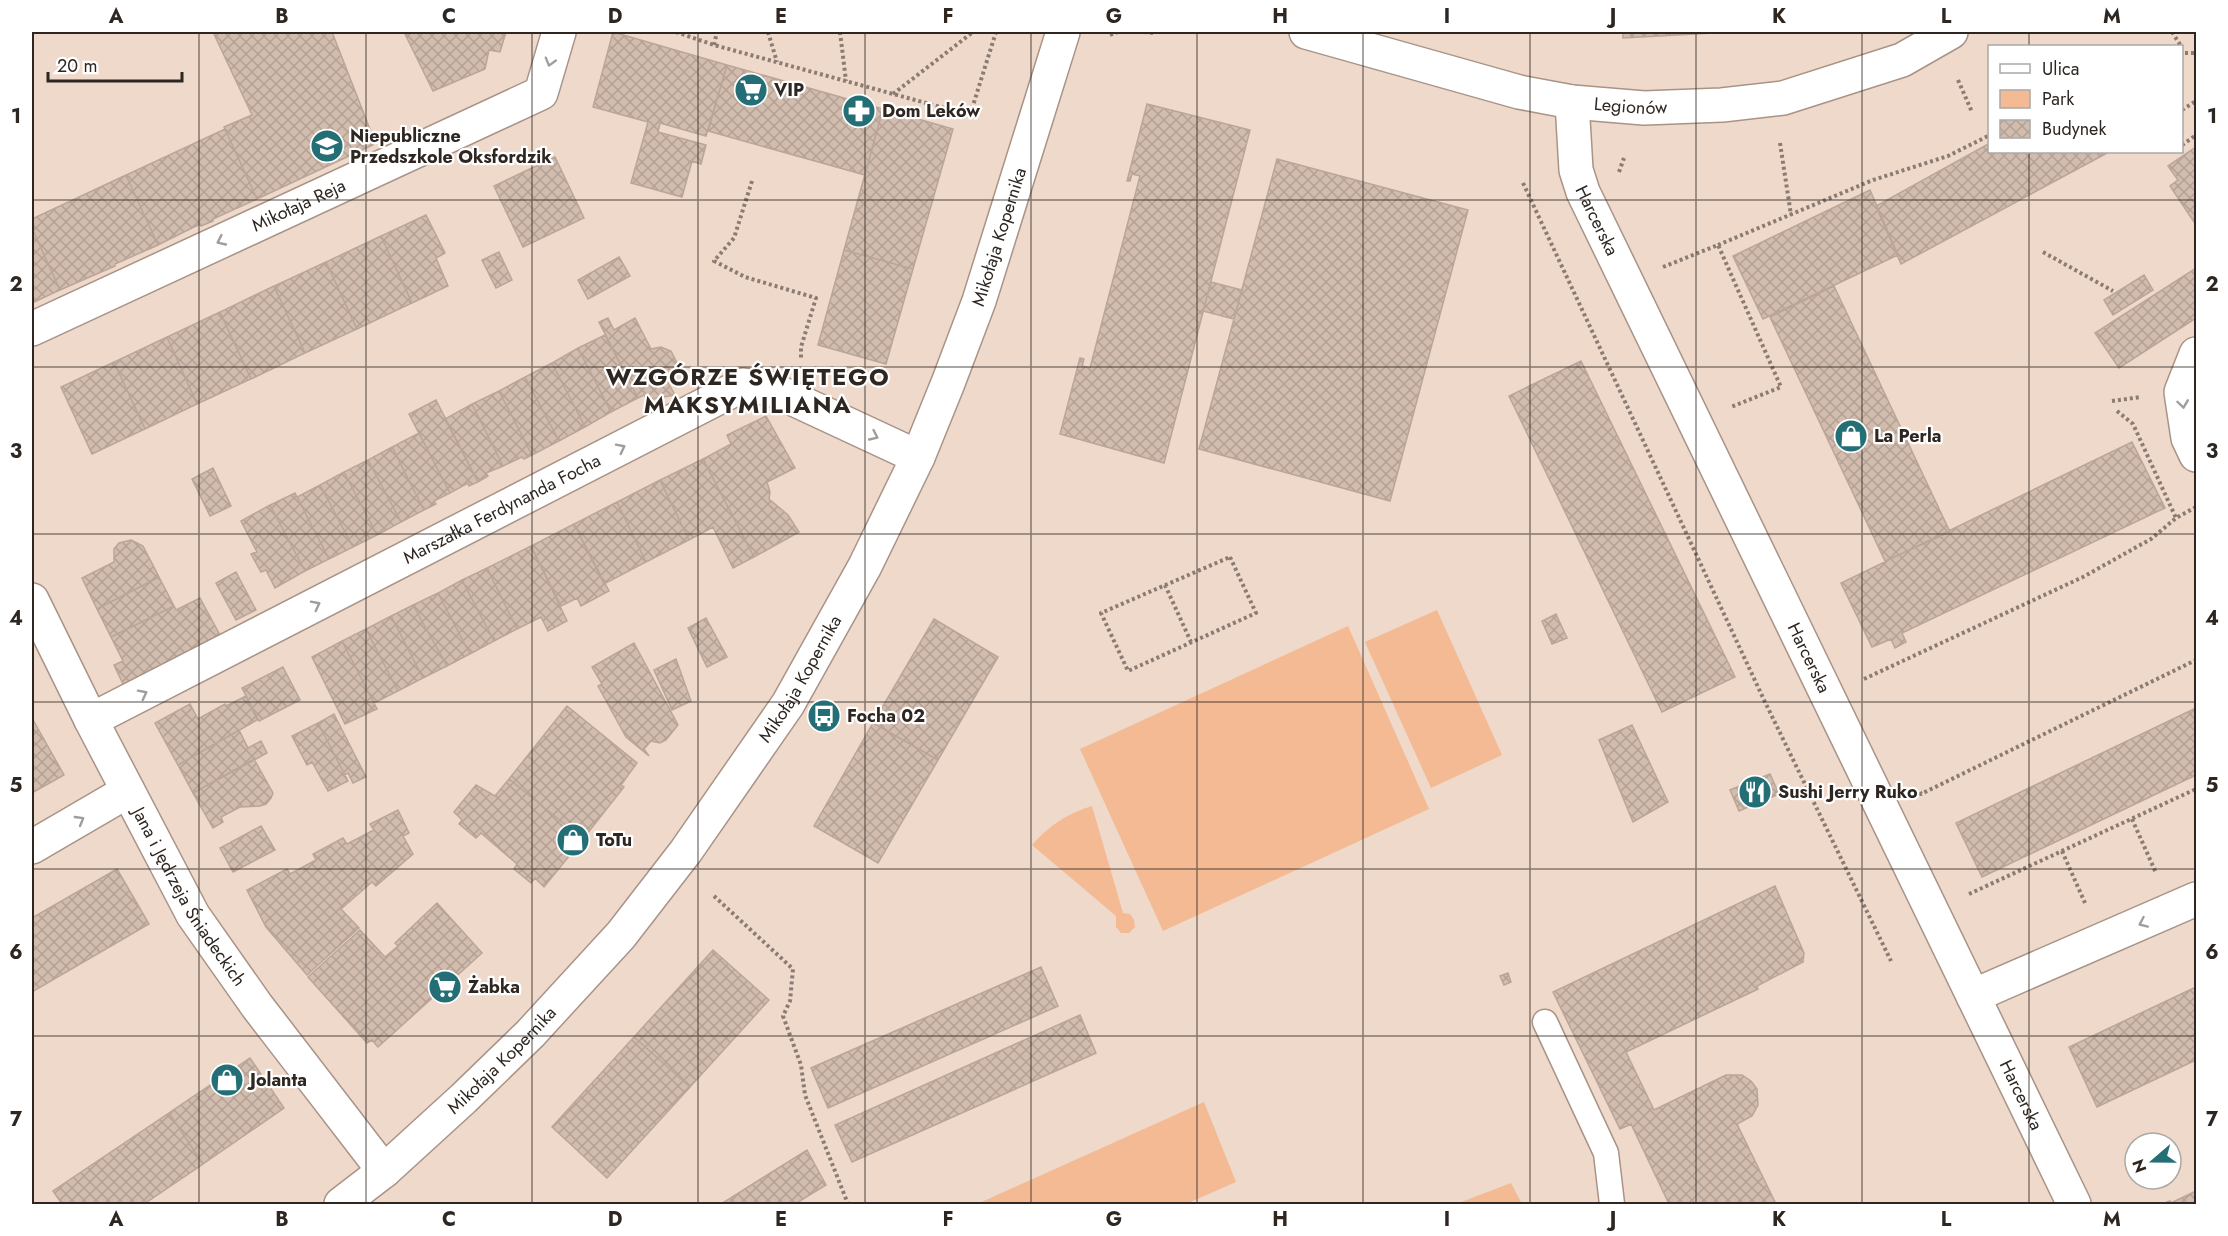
<svg xmlns="http://www.w3.org/2000/svg" width="2228" height="1236" font-family="Jost,sans-serif">
  <style>
    .green { fill: #f3ba94 }
    .building { fill: url(#building-cross-hatch); stroke: #baa598; stroke-width: 1.5 }
    .lines { fill: none; stroke-linecap: round; stroke-linejoin: round }
    .lane-casing { stroke: #a89386; stroke-width: 27 }
    .street-casing { stroke: #a89386; stroke-width: 36 }
    .secondary-casing { stroke: #a89386; stroke-width: 36 }
    .path { stroke: #8b7c73; stroke-width: 4; stroke-dasharray: 3 3; stroke-linecap: butt }
    .lane { stroke: #fff; stroke-width: 24 }
    .street { stroke: #fff; stroke-width: 33 }
    .secondary { stroke: #fff; stroke-width: 33 }
    .oneway { stroke: #a19d9b }
    .grid { fill: none; stroke: #2e2621; stroke-width: 1.5; stroke-opacity: 0.55 }
    .labels { text-anchor: middle; stroke-width: 4.5; stroke-linejoin: round; paint-order: stroke }
    .poi-label { font-size: 18px; font-weight: bold; fill: #2e2621; stroke: #fff; text-anchor: start }
    .street-label { font-size: 18px; fill: #2e2621; stroke: #fff }
    .district-label { font-size: 24px; font-weight: bold; letter-spacing: 1.5px; fill: #2e2621; stroke: #fff }
    .neatline { fill: none; stroke: #2e2621; stroke-width: 2 }
    .grid-label { font-size: 20px; text-anchor: middle; font-weight: bold; fill: #2e2621 }
  </style>
  <defs>
    <pattern id="building-cross-hatch" width="8" height="8" patternUnits="userSpaceOnUse" patternTransform="scale(1.5)"><rect width="8" height="8" fill="#d1bcae"/><path d="M0 0l8 8M0 8l8-8" fill="none" stroke="#b4a195"/></pattern>
  </defs>
  <rect width="100%" height="100%" fill="#efd9cb"/>
  <path class="green" d="M 1437,610 L 1502,755 L 1431,788 L 1365,642 Z
    M 1348,626 L 1429,809 L 1163,931 L 1080,749 Z
    M 1092,806 L 1123,913 L 1130,914 L 1134,920 L 1135,927 L 1129,933 L 1121,933 L 1116,927 L 1116,916 L 1032,845 C 1048,826 1068,813 1092,806 Z
    M 1204,1102 L 1236,1182 L 1186,1204 L 977,1204 Z
    M 1511,1183 L 1522,1204 L 1456,1204 Z"/>
  <path class="building" d="M 213,32 L 332,32 L 373,137 L 370,138 L 373,145 L 257,199 L 224,127 L 252,115 Z
    M 404,32 L 506,32 L 500,52 L 489,50 L 485,69 L 433,91 Z
    M 613,32 L 727,65 L 706,136 L 660,123 L 658,132 L 706,145 L 701,164 L 692,161 L 682,197 L 631,183 L 648,122 L 593,107 Z
    M 1623,32 L 1713,32 L 1713,33 L 1623,38 Z
    M 727,65 L 883,109 L 865,175 L 708,131 Z
    M 1147,104 L 1250,130 L 1164,463 L 1060,434 L 1080,358 L 1084,359 L 1082,366 L 1090,368 L 1140,176 L 1132,174 L 1130,181 L 1127,181 Z
    M 883,109 L 953,129 L 913,269 L 844,250 Z
    M 225,129 L 257,199 L 213,219 L 213,221 L 201,226 L 200,224 L 158,245 L 126,175 Z
    M 1990,143 L 1990,152 L 2109,152 L 1901,264 L 1876,206 Z
    M 2196,147 L 2196,225 L 2170,186 L 2178,180 L 2168,166 Z
    M 555,157 L 584,218 L 523,247 L 494,186 Z
    M 1277,159 L 1468,210 L 1390,501 L 1199,449 Z
    M 126,175 L 158,245 L 115,264 L 115,266 L 60,290 L 32,228 L 32,219 Z
    M 1870,190 L 1898,255 L 1763,319 L 1733,256 Z
    M 426,215 L 445,253 L 436,258 L 448,286 L 412,303 L 381,236 Z
    M 32,228 L 60,290 L 32,303 Z
    M 381,236 L 412,303 L 357,329 L 326,262 Z
    M 844,250 L 913,269 L 886,364 L 818,345 Z
    M 499,252 L 512,280 L 496,288 L 482,260 Z
    M 619,257 L 630,276 L 588,299 L 578,280 Z
    M 326,262 L 357,329 L 305,353 L 274,286 Z
    M 2196,268 L 2196,318 L 2119,368 L 2095,333 Z
    M 2144,275 L 2153,290 L 2113,315 L 2104,300 Z
    M 1211,282 L 1242,290 L 1234,319 L 1203,311 Z
    M 274,286 L 305,353 L 251,379 L 220,312 Z
    M 1834,286 L 1950,532 L 1885,561 L 1770,317 Z
    M 220,312 L 251,379 L 197,404 L 167,337 Z
    M 608,318 L 614,330 L 635,318 L 651,349 L 661,347 L 671,351 L 676,361 L 676,367 L 673,375 L 666,379 L 675,395 L 648,400 L 644,395 L 638,398 L 599,322 Z
    M 605,335 L 638,398 L 611,412 L 578,348 Z
    M 167,337 L 197,404 L 145,429 L 114,362 Z
    M 578,348 L 611,412 L 585,427 L 552,363 Z
    M 1581,361 L 1735,677 L 1662,712 L 1509,396 Z
    M 114,362 L 145,429 L 92,454 L 61,387 Z
    M 552,363 L 585,427 L 559,441 L 525,377 Z
    M 525,377 L 559,441 L 532,455 L 499,391 Z
    M 499,391 L 532,455 L 524,459 L 522,457 L 503,466 L 472,404 Z
    M 436,400 L 478,482 L 469,486 L 468,483 L 450,493 L 409,414 Z
    M 472,404 L 503,466 L 486,473 L 488,476 L 478,482 L 445,419 Z
    M 766,416 L 795,468 L 767,482 L 770,492 L 769,499 L 788,515 L 799,532 L 754,557 L 703,459 L 731,444 L 727,435 Z
    M 419,433 L 450,493 L 434,501 L 436,504 L 424,510 L 392,447 Z
    M 2132,442 L 2165,508 L 1902,633 L 1906,642 L 1895,648 L 1891,639 L 1872,647 L 1841,583 Z
    M 392,447 L 424,510 L 401,522 L 368,460 Z
    M 703,459 L 754,557 L 733,568 L 713,527 L 689,540 L 660,480 Z
    M 368,460 L 401,522 L 377,535 L 344,472 Z
    M 213,468 L 231,506 L 210,516 L 192,479 Z
    M 344,472 L 377,535 L 353,547 L 320,485 Z
    M 660,480 L 689,540 L 646,562 L 617,502 Z
    M 320,485 L 353,547 L 329,559 L 297,497 Z
    M 295,493 L 329,559 L 305,571 L 270,505 Z
    M 617,502 L 646,562 L 604,584 L 574,524 Z
    M 270,505 L 305,571 L 275,588 L 266,570 L 261,572 L 251,554 L 257,552 L 241,521 Z
    M 574,524 L 609,591 L 581,606 L 577,598 L 561,606 L 531,546 Z
    M 131,540 L 143,546 L 159,577 L 97,609 L 82,578 L 114,562 L 114,549 L 119,543 Z
    M 531,546 L 567,621 L 548,631 L 541,617 L 517,629 L 487,568 Z
    M 487,568 L 517,629 L 494,641 L 462,580 Z
    M 236,572 L 256,610 L 236,620 L 216,583 Z
    M 159,577 L 174,606 L 111,637 L 97,609 Z
    M 462,580 L 494,641 L 470,654 L 438,593 Z
    M 438,593 L 470,654 L 447,666 L 413,605 Z
    M 200,598 L 221,637 L 124,686 L 114,665 L 123,661 L 111,637 L 174,606 L 176,610 Z
    M 413,605 L 447,666 L 423,678 L 391,616 Z
    M 1556,614 L 1567,638 L 1552,644 L 1542,621 Z
    M 391,616 L 423,678 L 398,691 L 366,629 Z
    M 706,618 L 727,657 L 707,667 L 688,628 Z
    M 934,619 L 998,657 L 938,760 L 873,723 Z
    M 366,629 L 398,691 L 374,703 L 342,641 Z
    M 342,641 L 377,709 L 345,724 L 312,657 Z
    M 634,643 L 678,725 L 666,740 L 660,743 L 651,741 L 644,749 L 649,756 L 626,737 L 598,686 L 602,684 L 592,667 Z
    M 676,659 L 691,701 L 672,710 L 654,670 Z
    M 283,667 L 300,700 L 259,721 L 242,688 Z
    M 246,696 L 257,720 L 178,765 L 155,723 L 190,704 L 198,719 L 225,704 L 226,706 Z
    M 567,706 L 637,763 L 621,785 L 624,787 L 583,839 L 509,779 Z
    M 2196,708 L 2196,775 L 1982,877 L 1956,823 Z
    M 334,714 L 366,777 L 353,783 L 348,773 L 345,775 L 318,723 Z
    M 32,718 L 64,775 L 32,793 Z
    M 318,723 L 348,781 L 328,791 L 312,762 L 307,765 L 292,736 Z
    M 873,723 L 938,760 L 878,863 L 814,826 Z
    M 1632,725 L 1668,802 L 1633,822 L 1599,740 Z
    M 239,730 L 248,748 L 261,741 L 267,753 L 193,793 L 178,765 Z
    M 254,759 L 273,793 L 271,798 L 266,804 L 260,806 L 240,807 L 221,817 L 223,822 L 213,828 L 193,793 Z
    M 1770,774 L 1779,794 L 1739,811 L 1730,790 Z
    M 509,779 L 583,839 L 544,887 L 535,878 L 531,883 L 514,869 L 517,864 L 481,833 L 476,838 L 459,824 L 462,820 L 454,812 L 476,785 L 495,796 Z
    M 398,810 L 409,833 L 403,836 L 413,854 L 376,886 L 372,882 L 341,909 L 359,928 L 307,975 L 266,927 L 247,890 L 287,869 L 290,874 L 316,860 L 313,854 L 343,838 L 347,844 L 374,830 L 370,824 Z
    M 261,826 L 275,850 L 233,872 L 220,848 Z
    M 117,869 L 149,924 L 32,992 L 32,918 Z
    M 1775,886 L 1804,953 L 1803,962 L 1757,986 L 1758,989 L 1626,1052 L 1654,1110 L 1726,1075 L 1742,1075 L 1751,1081 L 1757,1089 L 1758,1105 L 1752,1116 L 1737,1124 L 1776,1204 L 1669,1204 L 1631,1124 L 1620,1129 L 1553,992 Z
    M 437,903 L 482,953 L 378,1047 L 372,1040 L 367,1043 L 308,977 L 360,930 L 385,957 L 398,946 L 395,943 Z
    M 713,950 L 769,1000 L 690,1087 L 634,1037 Z
    M 1041,967 L 1058,1006 L 828,1108 L 811,1068 Z
    M 1508,973 L 1511,982 L 1504,985 L 1500,976 Z
    M 2196,987 L 2196,1060 L 2097,1107 L 2069,1047 Z
    M 1080,1015 L 1096,1053 L 852,1162 L 835,1125 Z
    M 634,1037 L 690,1087 L 607,1178 L 552,1127 Z
    M 250,1058 L 284,1108 L 203,1164 L 169,1113 Z
    M 169,1113 L 203,1164 L 144,1204 L 62,1204 L 53,1191 Z
    M 807,1150 L 826,1185 L 795,1204 L 721,1204 Z
    M 2196,1191 L 2196,1204 L 2162,1204 L 2170,1201 L 2171,1203 Z"/>
  <g class="lines">
    <defs>
      <path id="lane" d="M 1545,1022 L 1606,1153 L 1612,1204"/>
      <g id="street">
        <path id="s1" d="M 1572,102 L 1576,170 L 1583,192 L 2074,1204"/>
        <path id="s2" d="M 32,329 L 541,93 L 559,32"/>
        <path d="M 2196,354 L 2181,392 L 2188,438 L 2196,455"/>
        <path id="s3" d="M 32,600 L 91,720 L 193,915 L 257,1006 L 384,1171"/>
        <path id="s4" d="M 91,720 L 743,385 L 772,389 L 918,457"/>
        <path d="M 32,847 L 128,791"/>
        <path d="M 1973,996 L 2196,899"/>
        <path id="s5" d="M 341,1204 L 384,1171 L 464,1098 L 530,1034 L 621,935 L 686,851 L 788,704 L 865,566 L 918,457 L 948,383 L 979,301 L 1063,32"/>
      </g>
      <g id="secondary">
        <path id="s6" d="M 1306,32 L 1519,92 L 1572,102 L 1644,108 L 1722,105 L 1783,98 L 1902,60 L 1951,32"/>
      </g>
    </defs>
    <use href="#lane" class="lane-casing"/>
    <use href="#street" class="street-casing"/>
    <use href="#secondary" class="secondary-casing"/>
    <path class="path" d="M 676,32 L 714,45 L 970,115 L 996,32
      M 768,32 L 777,62
      M 840,32 L 846,81
      M 1144,32 L 1154,33
      M 2172,32 L 2181,46
      M 1110,35 L 1118,32
      M 714,45 L 717,32
      M 2185,53 L 2196,53
      M 1958,80 L 1972,112
      M 893,94 L 973,32
      M 2182,110 L 2196,101
      M 1780,143 L 1791,215
      M 2182,145 L 2196,135
      M 1619,172 L 1624,158
      M 752,181 L 734,238 L 714,261 L 745,277 L 816,298 L 801,347 L 801,358
      M 1523,183 L 1765,702 L 1891,961
      M 1718,245 L 1873,180 L 1948,156 L 1990,135
      M 2043,252 L 2113,291
      M 1663,267 L 1718,245 L 1781,387 L 1731,407
      M 2112,401 L 2141,397
      M 2117,411 L 2133,424 L 2176,518
      M 1230,557 L 1256,613 L 1128,671 L 1101,613 Z
      M 1165,585 L 1191,642
      M 1864,679 L 2083,577 L 2151,539 L 2176,518 L 2196,507
      M 1920,792 L 1921,794 L 2196,660
      M 2132,819 L 2156,873
      M 2062,851 L 2085,903
      M 1969,894 L 2196,789
      M 714,896 L 793,969 L 790,1001 L 783,1016 L 801,1065 L 805,1095 L 848,1204"/>
    <use href="#lane" class="lane"/>
    <use href="#street" class="street"/>
    <use href="#secondary" class="secondary"/>
  </g>
  <defs><path id="oneway-chevron" d="M-2-3.5L2.5 0L-2 3.5" fill="none" stroke-width="1.6" stroke-linecap="round" stroke-linejoin="round" transform="scale(1.5)"/></defs>
  <g class="oneway">
    <use href="#oneway-chevron" transform="translate(550 62) rotate(106)"/>
    <use href="#oneway-chevron" transform="translate(221 241) rotate(155)"/>
    <use href="#oneway-chevron" transform="translate(2183 404) rotate(82)"/>
    <use href="#oneway-chevron" transform="translate(874 436) rotate(25)"/>
    <use href="#oneway-chevron" transform="translate(621 448) rotate(-27)"/>
    <use href="#oneway-chevron" transform="translate(316 605) rotate(-27)"/>
    <use href="#oneway-chevron" transform="translate(143 694) rotate(-27)"/>
    <use href="#oneway-chevron" transform="translate(80 820) rotate(-30)"/>
    <use href="#oneway-chevron" transform="translate(2143 923) rotate(156)"/>
  </g>
  <path class="grid" d="M 199,32 L 199,1204M 366,32 L 366,1204M 532,32 L 532,1204M 698,32 L 698,1204M 865,32 L 865,1204M 1031,32 L 1031,1204M 1197,32 L 1197,1204M 1363,32 L 1363,1204M 1530,32 L 1530,1204M 1696,32 L 1696,1204M 1862,32 L 1862,1204M 2029,32 L 2029,46M 2029,152 L 2029,1204M 32,200 L 2196,200M 32,367 L 2196,367M 32,534 L 2196,534M 32,702 L 2196,702M 32,869 L 2196,869M 32,1036 L 2196,1036"/>
  <defs>
    <symbol id="supermarket-disc" viewBox="-11 -11 22 22"><circle r="9.5" fill="#246f76" stroke="#fff"/><path d="M-6-5.5h2.5l.6 2H6L4.5 2H-2.5L-4.4-4H-6ZM-1.5 3.2a1.3 1.3 0 1 0 .1 0ZM3 3.2a1.3 1.3 0 1 0 .1 0Z" fill="#fff"/></symbol>
    <symbol id="pharmacy-disc" viewBox="-11 -11 22 22"><circle r="9.5" fill="#246f76" stroke="#fff"/><path d="M-2-6h4v4h4v4h-4v4h-4v-4h-4v-4h4Z" fill="#fff"/></symbol>
    <symbol id="school-disc" viewBox="-11 -11 22 22"><circle r="9.5" fill="#246f76" stroke="#fff"/><path d="M0-5L7-2L0 1L-7-2ZM-4 1L0 2.5L4 1V4Q0 6-4 4Z" fill="#fff"/></symbol>
    <symbol id="shop-disc" viewBox="-11 -11 22 22"><circle r="9.5" fill="#246f76" stroke="#fff"/><path d="M-5-2.5h2.3a2.7 3.5 0 0 1 5.4 0H5L5.5 6h-11ZM-1.5-2.5h3a1.5 2.3 0 0 0-3 0Z" fill="#fff"/></symbol>
    <symbol id="bus-disc" viewBox="-11 -11 22 22"><circle r="9.5" fill="#246f76" stroke="#fff"/><path d="M-5-6H5V4H4V6H2V4H-2V6H-4V4H-5ZM-3.5-4V0h7V-4ZM-3.5 1.2v1.5H-2V1.2ZM2 1.2v1.5H3.5V1.2Z" fill="#fff"/></symbol>
    <symbol id="restaurant-disc" viewBox="-11 -11 22 22"><circle r="9.5" fill="#246f76" stroke="#fff"/><path d="M-5-6h1v4h1v-4h1v4h1v-4h1v5L-1.5 .5V6h-2V.5L-5-1ZM5-6V6H3V1.5H1.5Q1.5-4 5-6Z" fill="#fff"/></symbol>
  </defs>
  <g fill-rule="evenodd">
    <use href="#supermarket-disc" x="732" y="71" width="38" height="38"/>
    <use href="#pharmacy-disc" x="840" y="92" width="38" height="38"/>
    <use href="#school-disc" x="308" y="127" width="38" height="38"/>
    <use href="#shop-disc" x="1832" y="417" width="38" height="38"/>
    <use href="#bus-disc" x="805" y="697" width="38" height="38"/>
    <use href="#restaurant-disc" x="1736" y="773" width="38" height="38"/>
    <use href="#shop-disc" x="554" y="821" width="38" height="38"/>
    <use href="#supermarket-disc" x="426" y="968" width="38" height="38"/>
    <use href="#shop-disc" x="208" y="1061" width="38" height="38"/>
  </g>
  <g class="labels">
    <g class="poi-label">
      <text x="774" y="96">VIP</text>
      <text x="882" y="117">Dom Leków</text>
      <text x="350" y="142">Niepubliczne<tspan x="350" dy="21">Przedszkole Oksfordzik</tspan></text>
      <text x="1874" y="442">La Perla</text>
      <text x="847" y="722">Focha 02</text>
      <text x="1778" y="798">Sushi Jerry Ruko</text>
      <text x="596" y="846">ToTu</text>
      <text x="468" y="993">Żabka</text>
      <text x="250" y="1086">Jolanta</text>
    </g>
    <g class="street-label">
      <text dy="6" stroke="none"><textPath href="#s6" startOffset="334">Legionów</textPath></text>
      <text dy="6" stroke="none"><textPath href="#s2" startOffset="294">Mikołaja Reja</textPath></text>
      <text dy="6" stroke="none"><textPath href="#s1" startOffset="123">Harcerska</textPath></text>
      <text dy="6" stroke="none"><textPath href="#s5" startOffset="1188">Mikołaja Kopernika</textPath></text>
      <text dy="6" stroke="none"><textPath href="#s4" startOffset="462">Marszałka Ferdynanda Focha</textPath></text>
      <text dy="6" stroke="none"><textPath href="#s1" startOffset="609">Harcerska</textPath></text>
      <text dy="6" stroke="none"><textPath href="#s5" startOffset="702">Mikołaja Kopernika</textPath></text>
      <text dy="6" stroke="none"><textPath href="#s3" startOffset="336">Jana i Jędrzeja Śniadeckich</textPath></text>
      <text dy="6" stroke="none"><textPath href="#s5" startOffset="216">Mikołaja Kopernika</textPath></text>
      <text dy="6" stroke="none"><textPath href="#s1" startOffset="1095">Harcerska</textPath></text>
    </g>
    <g class="district-label">
      <text x="748" y="385">WZGÓRZE ŚWIĘTEGO<tspan x="748" dy="28">MAKSYMILIANA</tspan></text>
    </g>
  </g>
  <rect width="2228" height="1236" fill="none" stroke="#ffffff" stroke-width="66"/>
  <rect x="1988" y="45" width="195" height="108" fill="#ffffff" stroke="#aba8a6" stroke-width="1.5"/>
  <rect x="2000" y="64" width="30" height="9" fill="#ffffff" stroke="#aba8a6" stroke-width="1.5"/>
  <text x="2042" y="75" font-size="18" fill="#2e2621">Ulica</text>
  <rect x="2000" y="90" width="30" height="18" fill="#f3ba94" stroke="#aba8a6" stroke-width="1.5"/>
  <text x="2042" y="105" font-size="18" fill="#2e2621">Park</text>
  <rect x="2000" y="120" width="30" height="18" fill="url(#building-cross-hatch)" stroke="#aba8a6" stroke-width="1.5"/>
  <text x="2042" y="135" font-size="18" fill="#2e2621">Budynek</text>
  <g transform="translate(2153 1161) rotate(250)"><circle r="28" fill="#ffffff" stroke="#aba8a6" stroke-width="1.5"/>
  <path d="M0-4.5L10 22L0 15L-10 22Z" fill="#246f76"/>
  <text y="-9" font-size="16" font-weight="bold" text-anchor="middle" fill="#2e2621">N</text>
  </g>
  <path d="M48 72v9h134v-9" fill="none" stroke="#2e2621" stroke-width="3"/>
  <text x="57" y="72" font-size="18" fill="#2e2621" stroke="#ffffff" stroke-width="4.5" paint-order="stroke">20 m</text>
  <rect x="33" y="33" width="2162" height="1170" class="neatline"/>
  <g class="grid-label">
    <text x="116" y="23">A</text>
    <text x="282" y="23">B</text>
    <text x="449" y="23">C</text>
    <text x="615" y="23">D</text>
    <text x="781" y="23">E</text>
    <text x="948" y="23">F</text>
    <text x="1114" y="23">G</text>
    <text x="1280" y="23">H</text>
    <text x="1447" y="23">I</text>
    <text x="1613" y="23">J</text>
    <text x="1779" y="23">K</text>
    <text x="1946" y="23">L</text>
    <text x="2112" y="23">M</text>
    <text x="16" y="123">1</text>
    <text x="2212" y="123">1</text>
    <text x="16" y="291">2</text>
    <text x="2212" y="291">2</text>
    <text x="16" y="458">3</text>
    <text x="2212" y="458">3</text>
    <text x="16" y="625">4</text>
    <text x="2212" y="625">4</text>
    <text x="16" y="792">5</text>
    <text x="2212" y="792">5</text>
    <text x="16" y="959">6</text>
    <text x="2212" y="959">6</text>
    <text x="16" y="1126">7</text>
    <text x="2212" y="1126">7</text>
    <text x="116" y="1226">A</text>
    <text x="282" y="1226">B</text>
    <text x="449" y="1226">C</text>
    <text x="615" y="1226">D</text>
    <text x="781" y="1226">E</text>
    <text x="948" y="1226">F</text>
    <text x="1114" y="1226">G</text>
    <text x="1280" y="1226">H</text>
    <text x="1447" y="1226">I</text>
    <text x="1613" y="1226">J</text>
    <text x="1779" y="1226">K</text>
    <text x="1946" y="1226">L</text>
    <text x="2112" y="1226">M</text>
  </g>
</svg>
